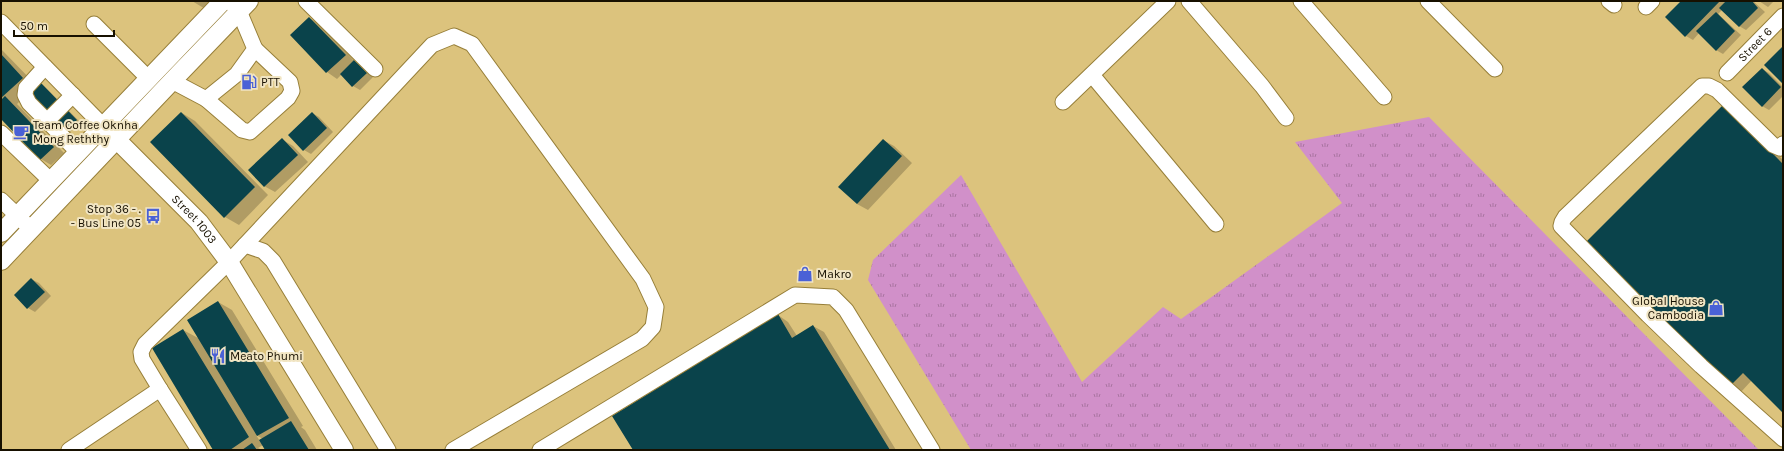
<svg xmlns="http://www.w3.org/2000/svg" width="1784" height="451" font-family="Karla,sans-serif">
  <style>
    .grass { fill: url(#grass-tufts) }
    .shadow { fill: #0003; fill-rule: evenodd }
    .building { fill: #0a434b }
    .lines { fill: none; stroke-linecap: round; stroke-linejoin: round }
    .minor-casing { stroke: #977f39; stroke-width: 17 }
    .major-casing { stroke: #977f39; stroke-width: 20 }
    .minor { stroke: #fff; stroke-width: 15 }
    .major { stroke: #fff; stroke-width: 18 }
    .labels { text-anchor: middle; stroke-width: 4; stroke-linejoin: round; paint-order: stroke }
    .street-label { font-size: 12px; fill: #171000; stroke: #f1e5c3 }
    .poi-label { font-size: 12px; fill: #171000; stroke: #f1e5c3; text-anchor: start }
  </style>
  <defs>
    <pattern id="grass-tufts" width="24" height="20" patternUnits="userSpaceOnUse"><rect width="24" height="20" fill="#d190c9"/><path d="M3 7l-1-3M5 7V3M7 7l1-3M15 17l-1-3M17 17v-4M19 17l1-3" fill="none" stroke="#a974a1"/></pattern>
  </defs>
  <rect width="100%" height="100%" fill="#dcc37d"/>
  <path class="grass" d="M 1429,117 L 1759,450 L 971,450 L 868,280 L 873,260 L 961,175 L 1082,382 L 1163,307 L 1181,319 L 1342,203 L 1295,142 Z"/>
  <path class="shadow" d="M 192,1 L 217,1 L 207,10 Z
    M 1682,1 L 1753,1 L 1765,12 L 1746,30 L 1739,26 L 1722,10 L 1718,14 L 1741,35 L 1723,54 L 1716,50 L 1699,33 L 1693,40 L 1686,36 Z
    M 1759,1 L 1774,1 L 1768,7 Z
    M 309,18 L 320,24 L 355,62 L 362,66 L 373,77 L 360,90 L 353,86 L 342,74 L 337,79 L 327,72 L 291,35 Z
    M 1,49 L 36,85 L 39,82 L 42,84 L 80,122 L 67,135 L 26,95 L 17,104 L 64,153 L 51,165 L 41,159 L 1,118 Z
    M 1762,69 L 1769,73 L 1783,87 L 1783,96 L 1769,110 L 1762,106 Z
    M 1735,112 L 1783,160 L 1783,412 L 1752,380 L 1741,392 L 1730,386 Z
    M 182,113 L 195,121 L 268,195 L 239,225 L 225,217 Z
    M 312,113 L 319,117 L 333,132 L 311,154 L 304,150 Z
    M 283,140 L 293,146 L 308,162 L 275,192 L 264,186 Z
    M 883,140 L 894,146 L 912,163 L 868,210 L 857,204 Z
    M 31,279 L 39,283 L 51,296 L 35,312 L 28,308 L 15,295 Z
    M 218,302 L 232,310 L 303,426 L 301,427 L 305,430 L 317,450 L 267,450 L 263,445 L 258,448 L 262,450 L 214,450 L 183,330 L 200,339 ZM 256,435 L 263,439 L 260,441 Z
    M 778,315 L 788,322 L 797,336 L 813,326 L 824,332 L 896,450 L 635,450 Z"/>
  <path class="building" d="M 1681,1 L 1720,1 L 1685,37 L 1665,17 Z
    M 1726,1 L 1752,1 L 1758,8 L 1739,27 L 1719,8 Z
    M 1716,12 L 1735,31 L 1716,51 L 1696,31 Z
    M 309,17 L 346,55 L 326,73 L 290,35 Z
    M 1783,46 L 1783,84 L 1764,65 Z
    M 1,54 L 23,78 L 1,98 Z
    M 354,60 L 367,73 L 352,87 L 340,74 Z
    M 1762,68 L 1781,87 L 1762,107 L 1742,87 Z
    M 39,81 L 77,120 L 63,134 L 25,95 Z
    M 5,96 L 54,147 L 40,160 L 1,119 L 1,100 Z
    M 1724,104 L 1783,164 L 1783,413 L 1743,373 L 1729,387 L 1584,244 Z
    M 181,112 L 255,187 L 224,218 L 150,142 Z
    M 312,112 L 327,128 L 303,151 L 288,135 Z
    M 282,138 L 298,155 L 264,187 L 248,170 Z
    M 883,139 L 902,156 L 857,204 L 838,187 Z
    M 31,278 L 45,292 L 27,309 L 14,295 Z
    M 218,301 L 289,418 L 257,436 L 187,320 Z
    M 778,314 L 792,338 L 813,325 L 890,450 L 633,450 L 612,416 Z
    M 183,329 L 249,437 L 230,450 L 213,450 L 152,348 Z
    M 291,421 L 309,450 L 265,450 L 259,440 Z
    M 252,443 L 257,450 L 242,450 Z"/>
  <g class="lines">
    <defs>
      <g id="minor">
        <path d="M 306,1 L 375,69"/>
        <path d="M 1189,1 L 1262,86 L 1286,118"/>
        <path d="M 1301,1 L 1384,97"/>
        <path d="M 1428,1 L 1495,69"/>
        <path d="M 1609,1 L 1614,5"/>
        <path d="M 1646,7 L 1652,1"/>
        <path d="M 1,22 L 111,134"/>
        <path d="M 94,24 L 149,79"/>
        <path d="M 45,67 L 26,88 L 25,95 L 29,103 L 79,153"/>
        <path id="s1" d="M 1727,73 L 1783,16"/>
        <path d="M 1092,75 L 1216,224"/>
        <path d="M 172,81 L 206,99 L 237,74 L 255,49 L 239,11 L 229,1"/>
        <path d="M 206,99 L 242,130 L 250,132 L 288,98 L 292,91 L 290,82 L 255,49"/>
        <path d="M 1063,102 L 1168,1"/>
        <path d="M 47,121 L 73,95"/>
        <path d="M 1,133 L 51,181"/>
        <path d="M 1783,144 L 1780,148 L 1773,145 L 1717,90 L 1709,86 L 1702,86 L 1565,217 L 1562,222 L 1561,226 L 1648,315 L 1701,366 L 1783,439"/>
        <path d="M 1,200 L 31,229"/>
        <path d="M 245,245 L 263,251 L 273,261 L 388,450"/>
        <path d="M 69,450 L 160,389"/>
        <path d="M 199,450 L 160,389 L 142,359 L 141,352 L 145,344 L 229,262 L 432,45 L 454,36 L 472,44 L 643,279 L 656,307 L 653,327 L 642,339 L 453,450"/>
        <path d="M 540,450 L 795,295 L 833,297 L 846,310 L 932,450"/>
      </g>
      <g id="major">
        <path id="s2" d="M 116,139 L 199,222 L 229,262 L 344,450"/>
        <path d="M 1,233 L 223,1"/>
        <path d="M 1,261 L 172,81 L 249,1"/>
      </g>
    </defs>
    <use href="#minor" class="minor-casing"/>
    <use href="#major" class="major-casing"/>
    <use href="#minor" class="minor"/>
    <use href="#major" class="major"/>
  </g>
  <defs>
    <symbol id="fuel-bare" viewBox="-9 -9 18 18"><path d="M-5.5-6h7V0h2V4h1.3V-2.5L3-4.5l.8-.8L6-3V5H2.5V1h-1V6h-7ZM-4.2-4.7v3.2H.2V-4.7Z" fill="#4a61d6" stroke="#f1e5c3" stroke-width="2.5" paint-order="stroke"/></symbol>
    <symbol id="cafe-bare" viewBox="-9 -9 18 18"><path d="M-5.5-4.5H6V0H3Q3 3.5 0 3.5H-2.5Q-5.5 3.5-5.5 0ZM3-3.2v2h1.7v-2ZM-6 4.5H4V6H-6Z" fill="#4a61d6" stroke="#f1e5c3" stroke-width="2.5" paint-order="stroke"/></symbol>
    <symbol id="bus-bare" viewBox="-9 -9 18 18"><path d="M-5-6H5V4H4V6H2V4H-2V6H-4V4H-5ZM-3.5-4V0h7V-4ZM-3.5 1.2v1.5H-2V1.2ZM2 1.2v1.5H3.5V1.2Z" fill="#4a61d6" stroke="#f1e5c3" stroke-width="2.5" paint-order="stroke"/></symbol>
    <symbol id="shop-bare" viewBox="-9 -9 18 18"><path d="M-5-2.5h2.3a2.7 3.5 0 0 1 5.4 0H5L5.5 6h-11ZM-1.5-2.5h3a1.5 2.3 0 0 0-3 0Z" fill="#4a61d6" stroke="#f1e5c3" stroke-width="2.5" paint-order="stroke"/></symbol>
    <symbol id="restaurant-bare" viewBox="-9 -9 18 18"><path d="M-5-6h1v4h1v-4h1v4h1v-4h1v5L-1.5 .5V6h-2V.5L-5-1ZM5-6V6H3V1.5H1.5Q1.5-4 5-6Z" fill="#4a61d6" stroke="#f1e5c3" stroke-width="2.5" paint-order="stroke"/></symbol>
  </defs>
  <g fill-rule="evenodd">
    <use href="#fuel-bare" x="238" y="71" width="22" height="22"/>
    <use href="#cafe-bare" x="10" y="121" width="22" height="22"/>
    <use href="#bus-bare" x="142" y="205" width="22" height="22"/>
    <use href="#shop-bare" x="794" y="263" width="22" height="22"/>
    <use href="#shop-bare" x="1705" y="297" width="22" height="22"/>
    <use href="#restaurant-bare" x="207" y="345" width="22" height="22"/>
  </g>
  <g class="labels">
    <g class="street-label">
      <text dy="4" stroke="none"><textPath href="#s1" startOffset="40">Street 6</textPath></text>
      <text dy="4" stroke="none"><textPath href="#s2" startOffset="112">Street 1003</textPath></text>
    </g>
    <g class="poi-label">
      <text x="261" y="86">PTT</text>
      <text x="33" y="129">Team Coffee Oknha<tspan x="33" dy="14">Mong Reththy</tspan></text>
      <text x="141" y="213" text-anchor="end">Stop 36 - .<tspan x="141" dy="14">- Bus Line 05</tspan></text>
      <text x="817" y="278">Makro</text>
      <text x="1704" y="305" text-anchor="end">Global House<tspan x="1704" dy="14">Cambodia</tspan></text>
      <text x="230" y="360">Meato Phumi</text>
    </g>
  </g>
  <rect width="1784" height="451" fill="none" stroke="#171000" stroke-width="4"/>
  <path d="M14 30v6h100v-6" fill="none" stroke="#171000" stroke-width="2"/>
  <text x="20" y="30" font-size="12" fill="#171000" stroke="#f1e5c3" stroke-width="3" paint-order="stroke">50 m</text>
</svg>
